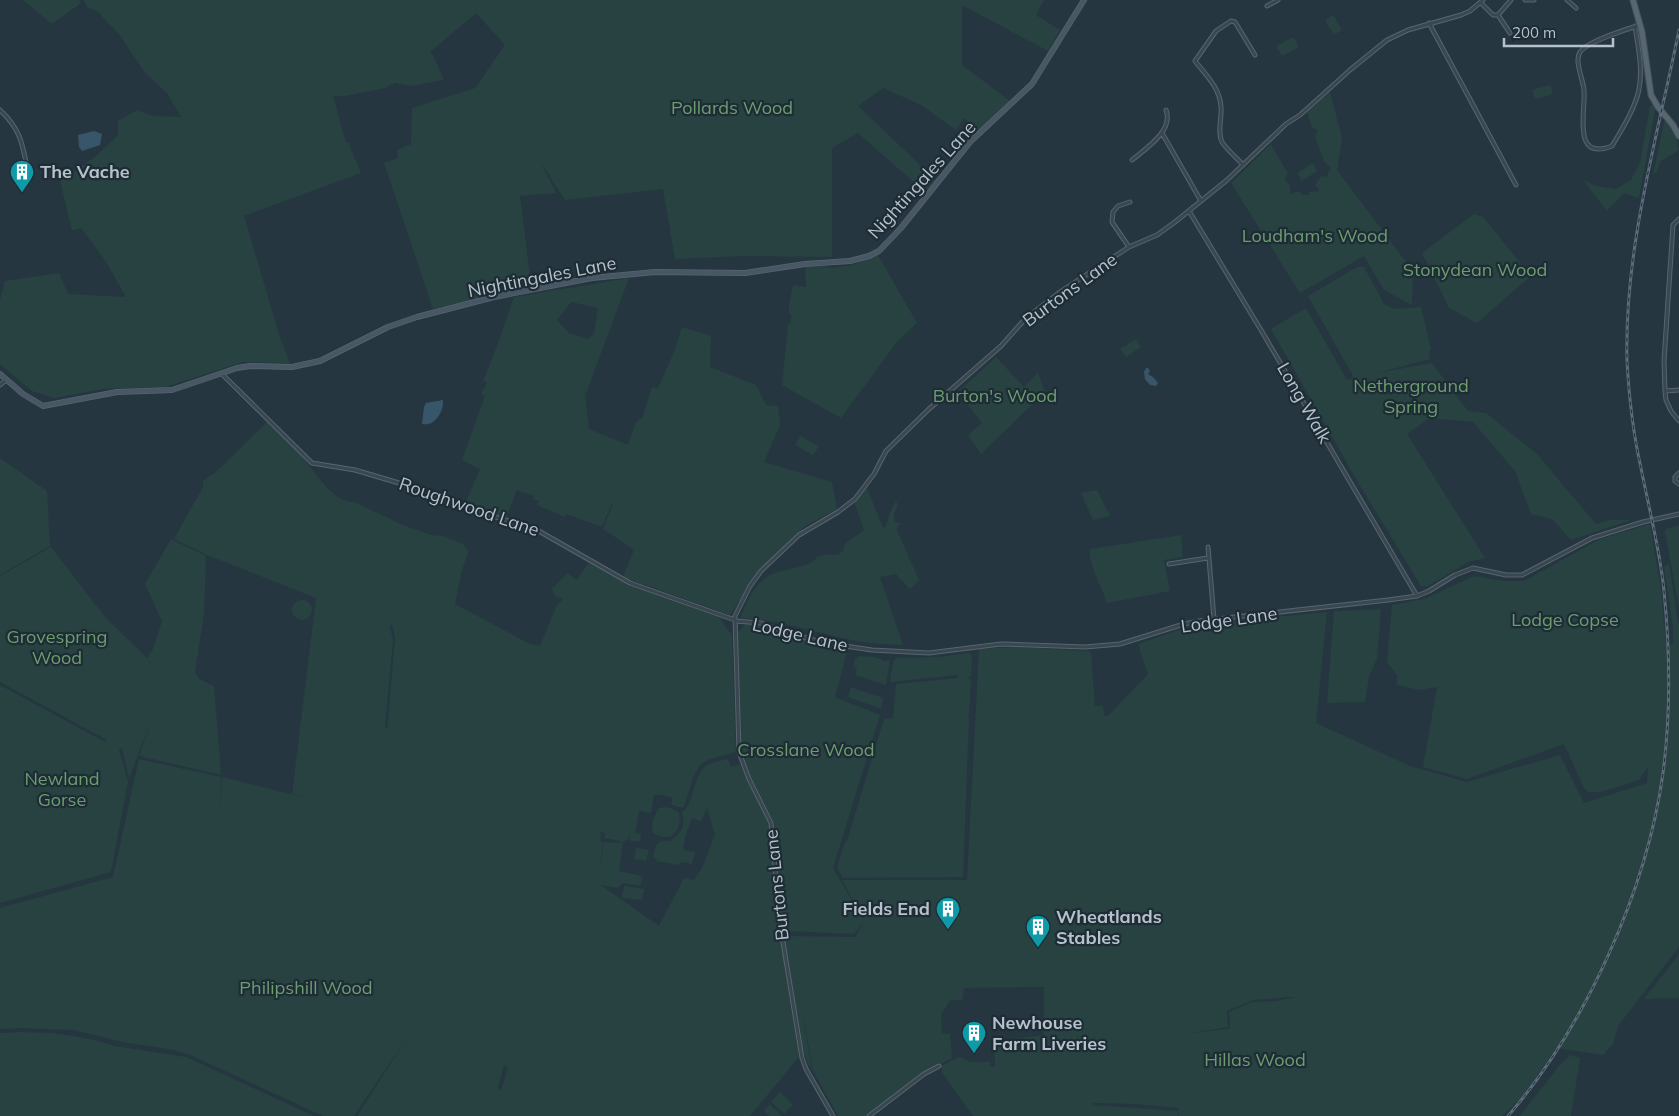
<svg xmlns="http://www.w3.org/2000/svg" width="1679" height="1116" font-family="Mulish,sans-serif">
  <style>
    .green { fill: #274240; fill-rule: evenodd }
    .water { fill: #385669 }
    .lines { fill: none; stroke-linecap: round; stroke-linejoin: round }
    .street-casing { stroke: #57656e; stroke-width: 5 }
    .secondary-casing { stroke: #57656e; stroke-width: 6 }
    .primary-casing { stroke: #46535d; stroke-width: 7 }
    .street { stroke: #394751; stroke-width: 3 }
    .secondary { stroke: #475764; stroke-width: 4.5 }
    .primary { stroke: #576771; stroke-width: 5 }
    .rail-casing { stroke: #5b6c78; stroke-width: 3 }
    .rail { stroke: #1e2c36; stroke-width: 1; stroke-dasharray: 4; stroke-linecap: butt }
    .labels { text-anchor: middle; stroke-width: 4.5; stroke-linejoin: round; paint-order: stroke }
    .park-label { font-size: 18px; fill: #6c9d6e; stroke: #1e2c36 }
    .poi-label { font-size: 18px; font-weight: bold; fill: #b6c2cb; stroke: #1e2c36; text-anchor: start }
    .street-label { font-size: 18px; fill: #b6c2cb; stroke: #1e2c36 }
  </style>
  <rect width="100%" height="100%" fill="#253641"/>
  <path class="green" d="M 23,0 L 79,0 L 81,3 L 52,24 Z
    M 84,0 L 1044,0 L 1036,15 L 1060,30 L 1048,51 L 962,5 L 962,65 L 1010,101 L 980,133 L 964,118 L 956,130 L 921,105 L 883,88 L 858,106 L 936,180 L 925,192 L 858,133 L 832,148 L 832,257 L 744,256 L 675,259 L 663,189 L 565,200 L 541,163 L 556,193 L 520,196 L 530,277 L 505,279 L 509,291 L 433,309 L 384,163 L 398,158 L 397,150 L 411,144 L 412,108 L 475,88 L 505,45 L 476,13 L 430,52 L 434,57 L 444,80 L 412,86 L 395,83 L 385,88 L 345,96 L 333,96 L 346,143 L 348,142 L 361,173 L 244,216 L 281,341 L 290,363 L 243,362 L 165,387 L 103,389 L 54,398 L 32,391 L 0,364 L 0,300 L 5,281 L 59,273 L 68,294 L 126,297 L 105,260 L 81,228 L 72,230 L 60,181 L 95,157 L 118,135 L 118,121 L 137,110 L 153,116 L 181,117 L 167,93 L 145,73 L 119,34 L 97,11 L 87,7 Z
    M 1333,15 L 1342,30 L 1334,35 L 1325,20 Z
    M 1293,37 L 1299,47 L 1282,56 L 1276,46 Z
    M 1550,85 L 1553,94 L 1535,99 L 1532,90 Z
    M 1330,92 L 1342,138 L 1337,170 L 1413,271 L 1412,305 L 1384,290 L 1364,256 L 1300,293 L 1231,183 L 1271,144 L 1288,174 L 1284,178 L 1290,186 L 1290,195 L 1298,191 L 1304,195 L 1309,195 L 1309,192 L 1318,191 L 1319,189 L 1315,186 L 1321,176 L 1326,177 L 1331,168 L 1324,161 L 1315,137 L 1318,130 L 1312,127 L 1307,112 Z
    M 1650,106 L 1656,106 L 1639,198 L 1624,193 L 1607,211 L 1583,180 L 1597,186 L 1616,189 L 1631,180 L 1640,163 Z
    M 1666,120 L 1675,133 L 1679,150 L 1661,161 L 1656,173 L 1653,174 L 1664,122 Z
    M 1313,163 L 1317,171 L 1302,181 L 1297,173 Z
    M 1474,214 L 1483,217 L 1531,276 L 1477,323 L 1449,308 L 1422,253 Z
    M 878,255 L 917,323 L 897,342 L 841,418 L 782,385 L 788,325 L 791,322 L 791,314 L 789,313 L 789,304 L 793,285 L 806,287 L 805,267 L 823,266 L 829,268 L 853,265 Z
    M 1357,267 L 1364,267 L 1384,304 L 1395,309 L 1421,307 L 1431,349 L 1429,351 L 1430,359 L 1377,373 L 1432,363 L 1468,411 L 1486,413 L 1537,454 L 1596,524 L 1609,520 L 1631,520 L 1571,540 L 1552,519 L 1531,514 L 1515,471 L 1473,422 L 1430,418 L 1407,434 L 1485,558 L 1468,562 L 1428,586 L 1421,586 L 1356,479 L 1271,329 L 1306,308 L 1347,380 L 1354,378 L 1308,296 Z
    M 629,278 L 585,396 L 589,429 L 628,445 L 636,422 L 642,418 L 652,387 L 658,388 L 674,352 L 682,327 L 711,336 L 710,367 L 756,385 L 766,405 L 778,406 L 780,425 L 764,462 L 832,482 L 837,509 L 804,527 L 760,569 L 730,615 L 623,577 L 634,550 L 603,529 L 613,503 L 612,503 L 602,527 L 566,514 L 565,517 L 537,505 L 539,501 L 533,499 L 534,496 L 517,490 L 506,518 L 465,504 L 480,469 L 462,460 L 485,396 L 481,394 L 487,383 L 483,381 L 497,346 L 514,297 ZM 571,302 L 598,308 L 594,334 L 589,339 L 570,334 L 557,320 Z
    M 1136,339 L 1141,347 L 1126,357 L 1120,349 Z
    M 996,357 L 1024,387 L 1038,373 L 1045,392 L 981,454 L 968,435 L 982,423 L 958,392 Z
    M 267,422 C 279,434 295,446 305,460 C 316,474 334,503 354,502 L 403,525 L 434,536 L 440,535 L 463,544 L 467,549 L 468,553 L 462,570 L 455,604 L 530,644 L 540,646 L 556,607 L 563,599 L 555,596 L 552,589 L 567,573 L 577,580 L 590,561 L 628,584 L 719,617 L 732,635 L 736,752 C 726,755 711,757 703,763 C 692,772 689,794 684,807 L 678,807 L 671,804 L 673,798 L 663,795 L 654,795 L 651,813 L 639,811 L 635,833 L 641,834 L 640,841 L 632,842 L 630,840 L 630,832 L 629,839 L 623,841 L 619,871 L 641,876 L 641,878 L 643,879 L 641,882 L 640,886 L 623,883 L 618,888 L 601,885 L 659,926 L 684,878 L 694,880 L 702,868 L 715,835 L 707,808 L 701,821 L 692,818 L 685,837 L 683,850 L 695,852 L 692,864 L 681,862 L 679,865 L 656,861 L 657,859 L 653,858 L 656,845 L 661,841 L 670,841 C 681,832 686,828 682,813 C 695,801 693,777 705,767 C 711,762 721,761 728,759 L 731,767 L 741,764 L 745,775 L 769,824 L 778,920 L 791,996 L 799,1057 L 750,1116 L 357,1116 L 409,1035 L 354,1116 L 323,1116 L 188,1054 L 164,1048 L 128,1043 L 73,1030 L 20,1028 L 0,1029 L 0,908 L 113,877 L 139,759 L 221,777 L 220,809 L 222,777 L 305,798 L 292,794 L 316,598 L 207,555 L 174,539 L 203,487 L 203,481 L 216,472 ZM 392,624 L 395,638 L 387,730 L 385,727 L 393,640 L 390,627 ZM 599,831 L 605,833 L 604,838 L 620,841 L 621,843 L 604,842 L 600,869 L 603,842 L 600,841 L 601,834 ZM 504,1065 L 508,1068 L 501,1091 L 498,1087 Z
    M 800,436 L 819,446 L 813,455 L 795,445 Z
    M 0,458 L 47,491 L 50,546 L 0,575 Z
    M 867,488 L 883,528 L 886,526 L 890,512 L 896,501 L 898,505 L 894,514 L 894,520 L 896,523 L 901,523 L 896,528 L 919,580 L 910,589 L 896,574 L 880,577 L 903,645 C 888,644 872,644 857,641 C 817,634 780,619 740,618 C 746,605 752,588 764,579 C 776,569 794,570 808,564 C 812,563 816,557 820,556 C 832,552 841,561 845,544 L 864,530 L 854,502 Z
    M 1097,490 L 1110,516 L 1093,520 L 1081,493 Z
    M 1650,524 L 1661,589 L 1666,646 L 1673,644 L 1673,628 L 1664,566 L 1669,564 L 1679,626 L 1679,947 L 1618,1026 L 1613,1044 L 1603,1055 L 1557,1048 L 1523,1096 L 1502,1116 L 1179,1116 L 1178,1108 L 1135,1104 L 1093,1103 L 1094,1105 L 1178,1111 L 1178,1116 L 973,1116 L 942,1072 L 941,1066 L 959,1057 L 971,1062 L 990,1062 L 990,1066 L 995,1067 L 995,1041 L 1044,1035 L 1044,987 L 964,988 L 962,1000 L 950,1000 L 941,1015 L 942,1033 L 950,1034 L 952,1057 L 950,1059 L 924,1073 L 868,1116 L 838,1116 L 813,1071 L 800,997 L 812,1071 L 807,1062 L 803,1049 L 782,924 L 774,823 L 751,778 L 741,753 L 737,633 L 745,625 L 760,625 L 824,645 L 848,648 L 835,697 L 880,715 L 833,868 L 864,921 L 842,880 L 967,880 L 979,649 L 1017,647 L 1089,651 L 1091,654 L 1095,706 L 1103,706 L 1104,716 L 1108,716 L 1148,674 L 1138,644 L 1184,628 L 1213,623 L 1327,612 L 1316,723 L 1410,766 L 1467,782 L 1560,755 L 1584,803 L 1647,783 L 1648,767 L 1639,780 L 1601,792 L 1588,792 L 1584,788 L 1564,744 L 1467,779 L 1423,767 L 1437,687 L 1419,690 L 1397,685 L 1397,676 L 1387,662 L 1392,605 L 1424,599 L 1474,576 L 1504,581 L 1524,581 L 1600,539 ZM 864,922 L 855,937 L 789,936 L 788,931 L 854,934 ZM 1290,997 L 1297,997 L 1276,1001 L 1252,1002 L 1229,1012 L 1230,1025 L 1230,1028 L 1227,1029 L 1192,1033 L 1228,1027 L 1227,1011 L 1253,1000 Z
    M 1679,525 L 1679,608 L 1665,532 L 1666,529 Z
    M 1181,535 L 1183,557 L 1164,560 L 1170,591 L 1107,603 C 1102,587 1088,564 1090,549 Z
    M 171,539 L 206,556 L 204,614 L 195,672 L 199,679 L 214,686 L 221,775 L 139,756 L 150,724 L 129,778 L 122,748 L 119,750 L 128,781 L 111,872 L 0,903 L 0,685 L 105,742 L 107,740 L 0,682 L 0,576 L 51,547 L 105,617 L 147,658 L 153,649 L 162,621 L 145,584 Z
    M292 610a10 10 0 1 1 20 0a10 10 0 1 1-20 0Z
    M 1381,609 L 1377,658 L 1369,677 L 1365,702 L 1327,703 L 1334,611 Z
    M 969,653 L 972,656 L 971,676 L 968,677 L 971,680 L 969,715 L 967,715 L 969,718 L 963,876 L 962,877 L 843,878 L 837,867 L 845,842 L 847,841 L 884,719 L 893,718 L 896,684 L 958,678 L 958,675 L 890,682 L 893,662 L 896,658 L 938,657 Z
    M 858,656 L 876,657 L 884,661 L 890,660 L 886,685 L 855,675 L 857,668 L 854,667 L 854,661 Z
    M 851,687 L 883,698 L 881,709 L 848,697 Z
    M 664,807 L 671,808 L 679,813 C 681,824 679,831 670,837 L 662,837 L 653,833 C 651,823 654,816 659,808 Z
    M 636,848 L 649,850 L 646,861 L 634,859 Z
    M 624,886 L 644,889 L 642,900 L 622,898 Z
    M 1679,954 L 1679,998 L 1644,999 Z
    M 22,1032 L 51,1033 L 73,1036 L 99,1041 L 114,1046 L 186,1057 L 314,1116 L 0,1116 L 0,1033 Z
    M 1570,1055 L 1580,1058 L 1571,1116 L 1520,1116 L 1559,1066 Z
    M 780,1092 L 793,1105 L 784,1114 L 771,1102 Z
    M 770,1104 L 782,1116 L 769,1116 L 764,1111 Z"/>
  <path class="water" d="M 94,131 L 102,134 L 100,145 L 82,151 L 79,147 L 78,135 Z
    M 1146,368 L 1148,368 L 1150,371 L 1148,374 L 1153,377 L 1158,383 L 1156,386 L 1150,385 L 1145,379 L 1144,372 Z
    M 443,400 C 444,411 435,427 422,424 L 424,407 L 426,403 Z"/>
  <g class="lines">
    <defs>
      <path id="street" d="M 1525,0 L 1534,0
        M 1567,0 L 1576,8
        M 1481,3 L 1493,15 L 1498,15 L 1511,0
        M 1267,6 L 1278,0
        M 1498,15 L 1510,33
        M 1429,23 L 1516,185
        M 1635,26 C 1638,46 1643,69 1639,89 C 1636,107 1621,131 1612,146 C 1571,162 1586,111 1584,90 C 1583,79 1574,61 1580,52 C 1587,42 1627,29 1640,25
        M 0,110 C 23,131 23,149 29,177
        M 1162,133 L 1201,201
        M 1132,160 C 1145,149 1174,131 1166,110
        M 1243,165 C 1237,158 1227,150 1222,142 C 1217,132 1222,118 1221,107 C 1220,88 1206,75 1195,61 L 1216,31 L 1231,21 L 1235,22 L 1255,55
        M 1189,211 L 1261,330 L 1417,596
        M 1679,219 L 1673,225 L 1664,361 L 1665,391 L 1666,400 L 1671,411 L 1679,421
        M 1129,247 L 1112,222 L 1113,212 L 1118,206 L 1130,202
        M 222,374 L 312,463 L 355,470 L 399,483 L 426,495 L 537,530 L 630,583 L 735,620
        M 0,385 L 6,380
        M 1665,391 L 1679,390
        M 1679,473 L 1675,477 L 1675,481 L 1679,484
        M 1208,547 L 1214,619
        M 1169,564 L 1208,558
        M 735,621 L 761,623 L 791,634 L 825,643 L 872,650 L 929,653 L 1001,644 L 1085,647 L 1120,644 L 1184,624 L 1199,621 L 1388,600 L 1417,596 L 1429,591 L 1455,575 L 1473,568 L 1506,575 L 1522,575 L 1592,538 L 1643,522 L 1679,514
        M 833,1116 L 806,1069 L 802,1058 L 780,924 L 771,823 L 749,779 L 739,752 L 735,616 L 750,586 L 761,571 L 799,535 L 838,512 L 855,499 L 874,474 L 886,451 L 929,409 L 1001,346 L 1025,319 L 1060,292 L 1129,247 L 1157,235 L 1175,222 L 1227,180 L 1286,124 L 1300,115 L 1350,70 L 1387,40 L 1408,30 L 1461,15 L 1470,11 L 1483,0
        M 869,1116 L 924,1074 L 939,1066"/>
      <path id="secondary" d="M 0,374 L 23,394 L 43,406 L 117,392 L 172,390 L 237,368 L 250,366 L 292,367 L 320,361 L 388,327 L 417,317 L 494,297 L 592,278 L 655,272 L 745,273 L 805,264 L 850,261 L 869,256 L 879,251 L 901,228 L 970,142 L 1032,84 L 1084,0"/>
      <path id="primary" d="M 1633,0 L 1642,32 L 1651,95 L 1658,107 L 1673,125 L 1679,136"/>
    </defs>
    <use href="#street" class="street-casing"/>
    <use href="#secondary" class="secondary-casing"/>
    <use href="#primary" class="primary-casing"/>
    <use href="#street" class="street"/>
    <use href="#secondary" class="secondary"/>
    <use href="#primary" class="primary"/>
    <defs>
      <path id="rail" d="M 1508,1116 C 1585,1027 1647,890 1663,773 C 1671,712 1670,651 1664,591 C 1660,550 1649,509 1641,468 C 1633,433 1629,397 1627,361 C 1624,249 1657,139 1679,30"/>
    </defs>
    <use href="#rail" class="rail-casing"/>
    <use href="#rail" class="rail"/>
  </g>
  <defs>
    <symbol id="building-pin" viewBox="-11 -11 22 30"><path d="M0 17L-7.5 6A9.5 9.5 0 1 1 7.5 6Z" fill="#0f9aa8" stroke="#1e2c36"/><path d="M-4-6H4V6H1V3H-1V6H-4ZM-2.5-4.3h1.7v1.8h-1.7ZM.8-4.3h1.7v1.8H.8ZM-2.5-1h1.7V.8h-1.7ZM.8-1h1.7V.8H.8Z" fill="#fff"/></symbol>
  </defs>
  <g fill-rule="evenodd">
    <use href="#building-pin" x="8" y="158" width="28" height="38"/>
    <use href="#building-pin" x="934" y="895" width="28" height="38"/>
    <use href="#building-pin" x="1024" y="913" width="28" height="38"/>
    <use href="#building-pin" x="960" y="1019" width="28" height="38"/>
  </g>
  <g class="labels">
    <g class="park-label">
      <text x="732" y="114">Pollards Wood</text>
      <text x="1315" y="242">Loudham's Wood</text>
      <text x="1475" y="276">Stonydean Wood</text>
      <text x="1411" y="392">Netherground<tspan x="1411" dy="21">Spring</tspan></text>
      <text x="995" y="402">Burton's Wood</text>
      <text x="1565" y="626">Lodge Copse</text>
      <text x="57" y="643">Grovespring<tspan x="57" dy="21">Wood</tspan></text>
      <text x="806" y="756">Crosslane Wood</text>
      <text x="62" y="785">Newland<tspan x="62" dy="21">Gorse</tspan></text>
      <text x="306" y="994">Philipshill Wood</text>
      <text x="1255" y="1066">Hillas Wood</text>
    </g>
    <g class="poi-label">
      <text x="40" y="178">The Vache</text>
      <text x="930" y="915" text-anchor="end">Fields End</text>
      <text x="1056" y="923">Wheatlands<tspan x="1056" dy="21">Stables</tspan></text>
      <text x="992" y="1029">Newhouse<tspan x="992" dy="21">Farm Liveries</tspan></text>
    </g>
    <g class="street-label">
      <text transform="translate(922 180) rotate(-48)" y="6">Nightingales Lane</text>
      <text transform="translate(542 277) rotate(-11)" y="6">Nightingales Lane</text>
      <text transform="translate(1070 290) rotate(-36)" y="6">Burtons Lane</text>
      <text transform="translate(1304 403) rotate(60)" y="6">Long Walk</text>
      <text transform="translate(469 507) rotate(19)" y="6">Roughwood Lane</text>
      <text transform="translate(1229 620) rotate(-8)" y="6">Lodge Lane</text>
      <text transform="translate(800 635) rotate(13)" y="6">Lodge Lane</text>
      <text transform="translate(777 885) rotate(-96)" y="6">Burtons Lane</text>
    </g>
  </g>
  <path d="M1504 38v8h109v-8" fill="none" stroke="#b6c2cb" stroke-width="2.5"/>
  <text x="1512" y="38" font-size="15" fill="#b6c2cb" stroke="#1e2c36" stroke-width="4" paint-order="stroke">200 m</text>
</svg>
